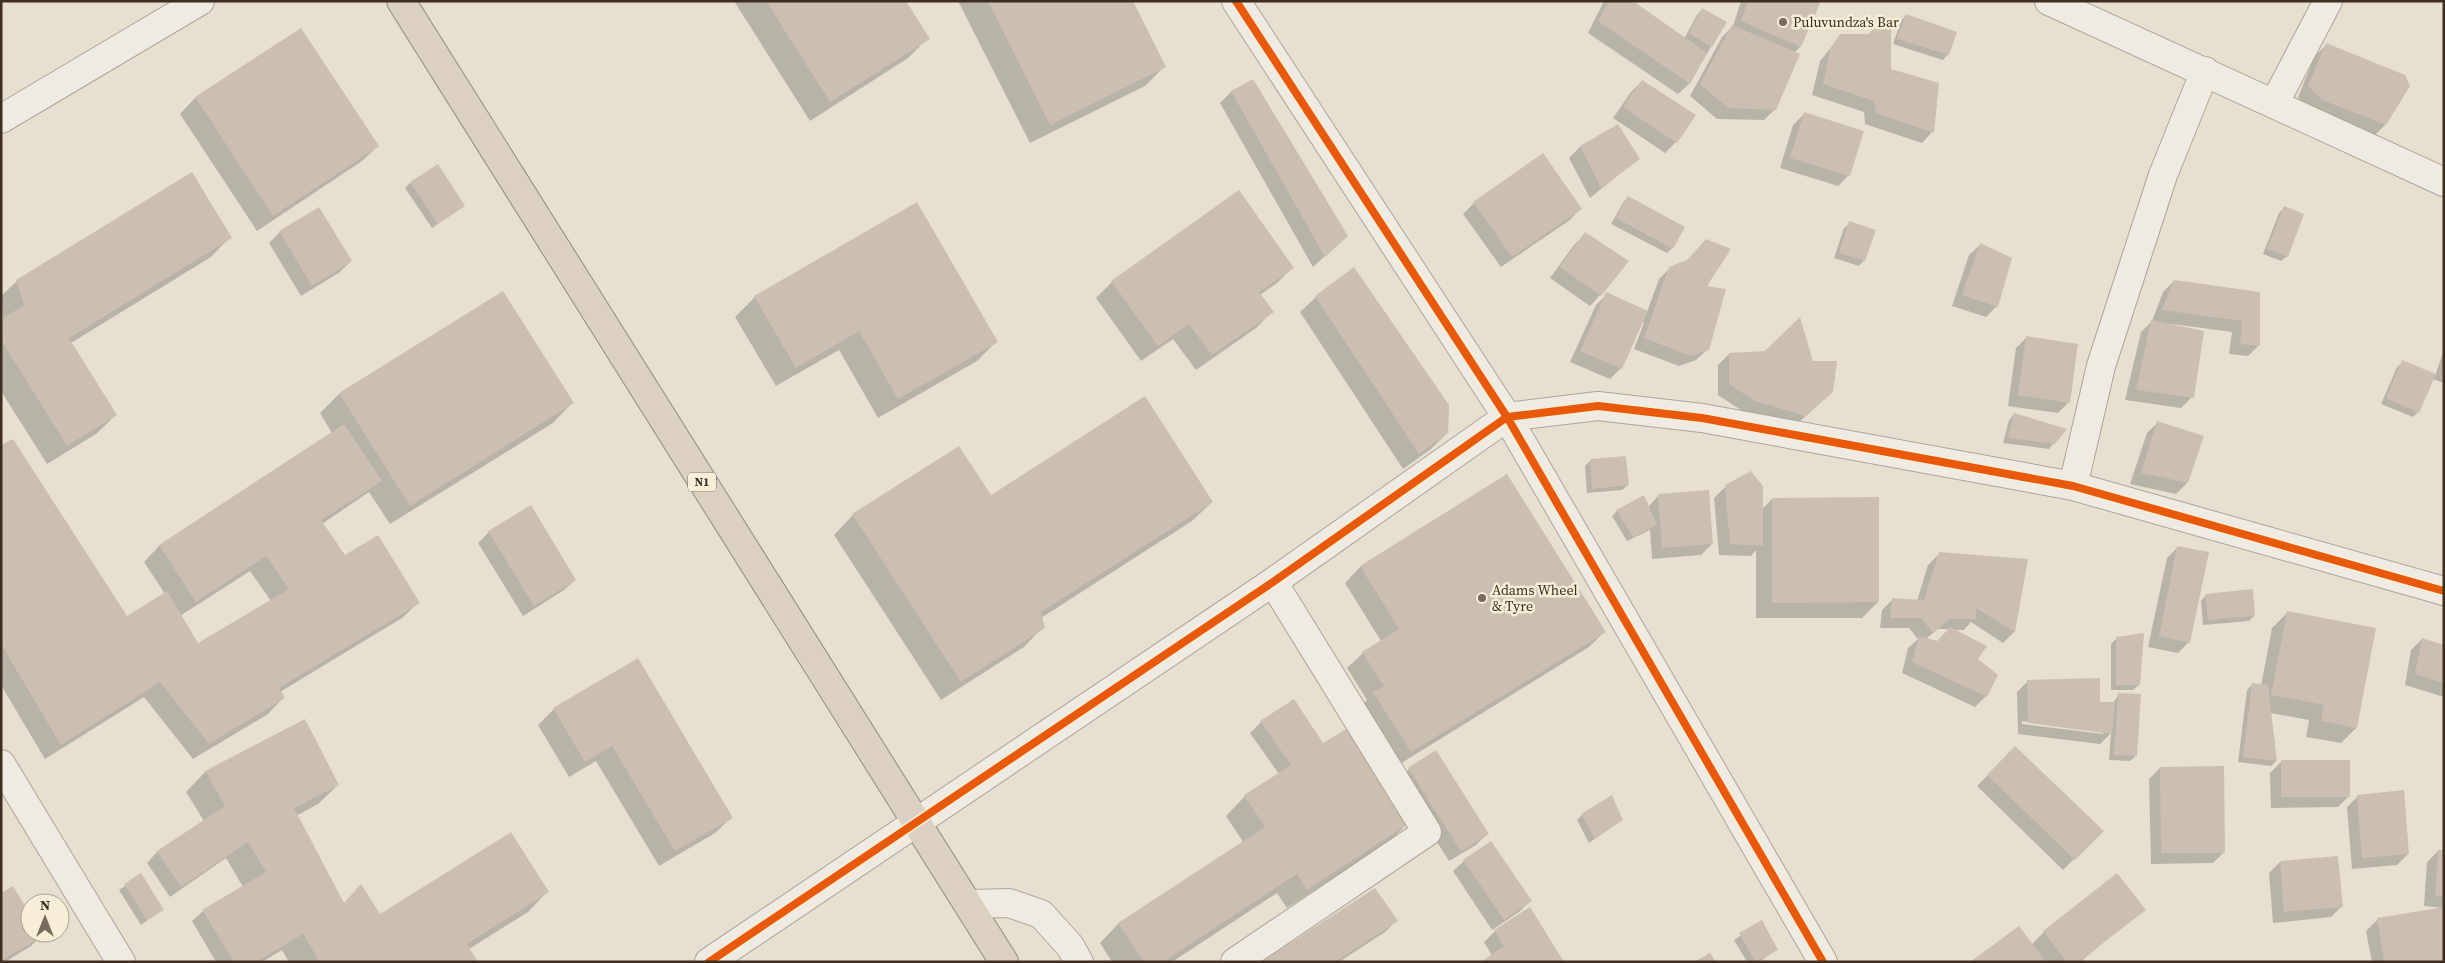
<svg xmlns="http://www.w3.org/2000/svg" width="2445" height="963" font-family="'Source Serif 4',serif">
  <style>
    .shadow { fill: #0003; fill-rule: evenodd }
    .building { fill: #cbbfb2 }
    .lines { fill: none; stroke-linecap: round; stroke-linejoin: round }
    .minor-casing { stroke: #ada599; stroke-width: 30 }
    .highway-casing { stroke: #928b80; stroke-width: 30 }
    .minor { stroke: #efebe3; stroke-width: 28 }
    .highway { stroke: #dad1c2; stroke-width: 28 }
    .cycleway-casing { stroke: #f7eed8; stroke-width: 11 }
    .cycleway { stroke: #e8590c; stroke-width: 8 }
    .poi-dot { fill: #786c5e; stroke: #f7eed8; stroke-width: 2 }
    .labels { text-anchor: middle; stroke-width: 5; stroke-linejoin: round; paint-order: stroke }
    .shield { fill: #f7eed8; stroke: #756857; stroke-width: 1 }
    .shield-label { font-size: 12px; font-weight: bold; fill: #3d2e20 }
    .poi-label { font-size: 14px; fill: #3d2e20; stroke: #f7eed8; text-anchor: start }
  </style>
  <rect width="100%" height="100%" fill="#e7e0d1"/>
  <path class="shadow" d="M 734,1 L 904,1 L 928,38 L 908,58 L 810,121 Z
    M 958,1 L 1132,1 L 1165,66 L 1145,86 L 1030,143 Z
    M 1604,1 L 1631,1 L 1684,39 L 1697,15 L 1702,9 L 1725,23 L 1689,84 L 1678,94 L 1588,33 Z
    M 1741,1 L 1820,1 L 1800,47 L 1794,53 L 1775,109 L 1764,120 L 1717,119 L 1690,96 L 1722,37 L 1733,26 Z
    M 1906,15 L 1948,54 L 1943,60 L 1893,44 L 1901,21 Z
    M 301,30 L 378,146 L 362,161 L 257,231 L 180,114 L 195,98 Z
    M 1841,35 L 1868,35 L 1889,70 L 1932,132 L 1922,143 L 1865,124 L 1864,112 L 1812,95 L 1820,61 Z
    M 2326,45 L 2409,86 L 2385,125 L 2374,136 L 2311,111 L 2298,97 L 2315,56 Z
    M 1253,81 L 1336,246 L 1313,267 L 1220,103 L 1231,92 Z
    M 1642,81 L 1676,142 L 1665,153 L 1613,118 L 1631,92 Z
    M 1804,114 L 1849,175 L 1838,186 L 1780,168 L 1793,125 Z
    M 1618,126 L 1638,159 L 1590,198 L 1569,158 L 1580,147 Z
    M 410,183 L 464,206 L 432,228 L 405,188 Z
    M 1238,192 L 1292,268 L 1277,283 L 1260,295 L 1272,312 L 1256,328 L 1196,370 L 1173,339 L 1141,361 L 1096,298 L 1112,282 Z
    M 1628,197 L 1672,248 L 1667,253 L 1611,224 L 1623,203 Z
    M 1474,203 L 1580,209 L 1570,220 L 1501,267 L 1463,214 Z
    M 917,204 L 997,341 L 977,361 L 878,418 L 839,350 L 776,386 L 735,317 L 755,297 Z
    M 2284,208 L 2287,256 L 2281,261 L 2263,254 L 2279,213 Z
    M 318,209 L 351,261 L 340,272 L 301,296 L 269,243 L 280,232 Z
    M 1850,223 L 1864,260 L 1859,266 L 1834,258 L 1844,228 Z
    M 1585,234 L 1600,295 L 1590,306 L 1550,278 L 1574,245 Z
    M 230,237 L 211,257 L 71,343 L 116,415 L 96,434 L 47,464 L 1,391 L 1,321 L 3,320 L 1,296 L 17,281 Z
    M 1980,245 L 1997,306 L 1986,317 L 1952,306 L 1969,255 Z
    M 1670,268 L 1705,286 L 1708,349 L 1696,360 L 1679,366 L 1634,349 L 1644,323 L 1642,322 L 1621,368 L 1610,379 L 1570,362 L 1596,305 L 1607,294 L 1647,312 L 1659,279 Z
    M 2174,281 L 2259,293 L 2259,345 L 2248,356 L 2229,354 L 2232,332 L 2172,324 L 2192,397 L 2181,408 L 2125,400 L 2141,332 L 2152,321 L 2163,292 Z
    M 502,293 L 572,403 L 553,423 L 390,524 L 369,492 L 322,524 L 345,557 L 418,603 L 402,618 L 280,692 L 283,698 L 268,714 L 193,759 L 144,697 L 45,759 L 1,685 L 1,447 L 126,619 L 165,594 L 144,562 L 159,546 L 332,433 L 320,413 L 339,394 ZM 250,571 L 271,601 L 198,644 L 180,616 Z
    M 1316,297 L 1447,433 L 1431,449 L 1403,469 L 1300,312 Z
    M 2027,337 L 2069,402 L 2058,413 L 2008,406 L 2016,348 Z
    M 2444,349 L 2444,383 L 2432,379 L 2418,412 L 2413,417 L 2381,404 L 2397,367 L 2403,362 L 2435,376 Z
    M 1729,354 L 1812,362 L 1821,402 L 1794,427 L 1744,412 L 1718,395 L 1718,365 Z
    M 2014,414 L 2054,443 L 2049,449 L 2003,443 L 2009,420 Z
    M 2158,422 L 2187,483 L 2176,494 L 2130,484 L 2147,433 Z
    M 1590,461 L 1628,485 L 1622,490 L 1587,493 L 1585,466 Z
    M 1507,476 L 1604,632 L 1589,647 L 1395,767 L 1358,709 L 1367,700 L 1347,668 L 1363,653 L 1381,641 L 1345,583 L 1360,567 Z
    M 1726,486 L 1762,509 L 1772,499 L 1878,602 L 1862,618 L 1756,618 L 1756,550 L 1751,556 L 1719,555 L 1714,498 Z
    M 1659,495 L 1712,544 L 1701,555 L 1652,559 L 1650,530 L 1627,541 L 1612,516 L 1617,511 L 1648,507 Z
    M 990,497 L 1212,502 L 1192,521 L 1041,618 L 1043,627 L 1024,647 L 941,700 L 834,535 L 853,515 Z
    M 489,532 L 575,580 L 564,590 L 523,616 L 478,543 Z
    M 2178,547 L 2189,642 L 2178,653 L 2148,647 L 2167,558 Z
    M 1939,554 L 2026,560 L 2014,632 L 2003,643 L 1971,622 L 1964,630 L 1953,630 L 1977,659 L 1986,696 L 1975,707 L 1902,673 L 1908,648 L 1918,639 L 1909,628 L 1880,628 L 1882,610 L 1893,599 L 1917,601 L 1928,565 ZM 1938,629 L 1950,629 L 1937,642 L 1926,639 Z
    M 2206,595 L 2254,616 L 2249,621 L 2203,625 L 2201,601 Z
    M 2287,613 L 2356,728 L 2341,743 L 2306,737 L 2309,720 L 2270,713 L 2276,761 L 2271,766 L 2238,762 L 2247,690 L 2253,684 L 2261,686 L 2272,628 Z
    M 2117,638 L 2139,685 L 2133,690 L 2111,690 L 2111,644 Z
    M 2422,639 L 2444,646 L 2444,697 L 2405,685 L 2411,650 Z
    M 2028,681 L 2099,703 L 2113,703 L 2119,694 L 2136,756 L 2130,761 L 2109,760 L 2111,733 L 2100,744 L 2018,734 L 2017,692 ZM 2022,721 L 2103,731 L 2103,734 L 2022,724 Z
    M 554,709 L 731,818 L 715,833 L 659,866 L 596,761 L 569,777 L 538,725 Z
    M 304,721 L 338,785 L 318,804 L 296,816 L 343,904 L 379,916 L 547,892 L 528,912 L 469,949 L 477,962 L 289,962 L 282,950 L 262,962 L 216,962 L 192,921 L 203,911 L 243,887 L 226,858 L 170,897 L 147,863 L 157,852 L 204,821 L 186,792 L 205,772 Z
    M 1261,722 L 1322,743 L 1409,822 L 1390,841 L 1287,908 L 1277,893 L 1172,962 L 1112,962 L 1100,943 L 1119,923 L 1243,842 L 1226,816 L 1245,796 L 1279,774 L 1250,733 Z
    M 2015,748 L 2102,831 L 2063,870 L 1977,786 Z
    M 2281,762 L 2349,796 L 2338,807 L 2271,808 L 2270,773 Z
    M 2160,768 L 2224,852 L 2213,863 L 2151,864 L 2149,779 Z
    M 1409,769 L 1487,834 L 1476,845 L 1449,861 L 1398,780 Z
    M 2358,796 L 2408,854 L 2397,865 L 2352,869 L 2347,807 Z
    M 1582,815 L 1622,820 L 1589,843 L 1577,820 Z
    M 2438,851 L 2444,852 L 2444,908 L 2424,906 L 2427,862 Z
    M 1464,861 L 1530,901 L 1519,912 L 1492,930 L 1453,871 Z
    M 2280,862 L 2342,906 L 2331,917 L 2273,923 L 2269,873 Z
    M 141,875 L 163,909 L 141,925 L 119,890 Z
    M 2117,875 L 2144,909 L 2080,962 L 1972,962 L 2031,945 L 2044,932 Z
    M 1,895 L 30,917 L 30,933 L 40,933 L 42,935 L 31,946 L 5,962 L 1,962 Z
    M 2377,920 L 2444,962 L 2372,962 L 2366,931 Z
    M 1396,921 L 1385,932 L 1339,962 L 1264,962 Z
    M 1761,922 L 1776,950 L 1759,962 L 1747,962 L 1734,940 Z
    M 1495,931 L 1563,962 L 1492,956 L 1484,942 Z"/>
  <path class="building" d="M 766,1 L 906,1 L 930,39 L 830,102 Z
    M 988,1 L 1133,1 L 1166,67 L 1050,125 Z
    M 1609,1 L 1633,1 L 1707,53 L 1690,84 L 1598,21 Z
    M 1748,1 L 1821,1 L 1801,47 L 1741,21 Z
    M 1702,8 L 1727,22 L 1712,47 L 1689,33 Z
    M 1906,14 L 1957,32 L 1949,55 L 1897,39 Z
    M 1879,23 L 1891,28 L 1891,69 L 1939,83 L 1934,133 L 1876,113 L 1874,101 L 1823,84 L 1830,49 L 1840,34 L 1869,34 Z
    M 1732,25 L 1800,54 L 1776,110 L 1728,108 L 1700,84 Z
    M 301,28 L 379,146 L 273,216 L 195,97 Z
    M 2326,43 L 2405,75 L 2410,86 L 2386,125 L 2322,100 L 2308,86 Z
    M 1253,79 L 1348,236 L 1325,257 L 1231,91 Z
    M 1642,80 L 1696,115 L 1677,143 L 1623,107 Z
    M 1804,112 L 1864,131 L 1850,176 L 1790,158 Z
    M 1618,124 L 1640,159 L 1601,188 L 1580,146 Z
    M 1543,153 L 1582,209 L 1512,257 L 1473,202 Z
    M 438,164 L 465,206 L 438,224 L 410,182 Z
    M 192,172 L 232,238 L 69,338 L 117,415 L 67,446 L 1,340 L 1,320 L 24,305 L 16,280 Z
    M 1239,190 L 1294,268 L 1259,292 L 1274,312 L 1212,355 L 1189,324 L 1158,346 L 1111,281 Z
    M 1628,196 L 1685,227 L 1673,249 L 1616,218 Z
    M 917,202 L 998,342 L 898,399 L 859,331 L 796,368 L 754,296 Z
    M 2284,206 L 2304,214 L 2288,257 L 2267,249 Z
    M 319,207 L 352,261 L 312,286 L 279,231 Z
    M 1849,221 L 1876,230 L 1865,261 L 1839,253 Z
    M 1585,232 L 1629,261 L 1601,296 L 1560,267 Z
    M 1706,239 L 1731,249 L 1707,286 L 1726,289 L 1709,350 L 1691,356 L 1644,338 L 1669,267 L 1687,260 Z
    M 1980,243 L 2012,258 L 1998,307 L 1962,295 Z
    M 1354,267 L 1449,405 L 1448,433 L 1419,454 L 1315,296 Z
    M 2174,280 L 2260,292 L 2260,346 L 2240,344 L 2242,321 L 2162,310 Z
    M 503,291 L 574,403 L 410,506 L 339,393 Z
    M 1606,292 L 1648,311 L 1622,369 L 1580,351 Z
    M 1800,317 L 1813,361 L 1837,361 L 1833,392 L 1806,416 L 1755,401 L 1729,384 L 1729,353 L 1765,351 Z
    M 2151,320 L 2204,331 L 2194,398 L 2136,390 Z
    M 2026,336 L 2078,344 L 2070,403 L 2018,395 Z
    M 2402,360 L 2436,374 L 2419,413 L 2386,398 Z
    M 1145,396 L 1213,502 L 1041,612 L 1045,628 L 961,682 L 852,514 L 959,446 L 991,495 Z
    M 2014,413 L 2067,429 L 2055,444 L 2008,438 Z
    M 2157,421 L 2204,436 L 2188,483 L 2141,473 Z
    M 344,424 L 382,481 L 321,520 L 345,555 L 378,535 L 420,603 L 279,688 L 285,698 L 209,744 L 160,682 L 61,745 L 1,644 L 1,445 L 13,439 L 127,616 L 167,591 L 198,643 L 289,589 L 266,556 L 196,602 L 159,545 Z
    M 1626,456 L 1629,485 L 1592,489 L 1590,459 Z
    M 1751,471 L 1763,486 L 1763,546 L 1730,544 L 1725,485 Z
    M 1507,474 L 1606,632 L 1411,752 L 1373,692 L 1384,686 L 1362,652 L 1399,629 L 1360,566 Z
    M 1709,490 L 1713,544 L 1662,548 L 1658,494 Z
    M 1644,495 L 1657,525 L 1633,537 L 1616,510 Z
    M 1879,497 L 1879,602 L 1772,603 L 1772,498 Z
    M 531,505 L 576,580 L 534,606 L 488,531 Z
    M 2177,546 L 2209,552 L 2190,643 L 2159,636 Z
    M 1939,552 L 2028,559 L 2015,632 L 1976,608 L 1976,619 L 1950,619 L 1933,633 L 1921,618 L 1890,618 L 1892,598 L 1924,600 Z
    M 2253,589 L 2255,616 L 2208,620 L 2205,594 Z
    M 2287,611 L 2376,628 L 2357,728 L 2321,721 L 2324,705 L 2271,695 Z
    M 1950,627 L 1987,646 L 1978,659 L 1998,675 L 1987,697 L 1912,662 L 1919,636 L 1937,641 Z
    M 2144,633 L 2140,685 L 2116,685 L 2116,637 Z
    M 2422,638 L 2444,645 L 2444,683 L 2415,674 Z
    M 638,658 L 733,818 L 675,851 L 612,746 L 585,762 L 553,708 Z
    M 2100,678 L 2100,702 L 2115,702 L 2112,734 L 2028,723 L 2027,680 Z
    M 2252,683 L 2268,685 L 2277,761 L 2243,757 Z
    M 2118,693 L 2141,694 L 2137,756 L 2114,755 Z
    M 1294,699 L 1323,743 L 1348,728 L 1411,822 L 1307,890 L 1297,874 L 1163,962 L 1144,962 L 1118,923 L 1265,827 L 1244,795 L 1291,765 L 1260,721 Z
    M 305,719 L 339,785 L 294,808 L 344,903 L 361,884 L 380,914 L 511,832 L 549,892 L 467,944 L 478,962 L 320,962 L 303,934 L 256,962 L 234,962 L 202,910 L 266,872 L 248,842 L 181,887 L 157,851 L 225,806 L 205,771 Z
    M 2015,746 L 2104,831 L 2075,860 L 1987,775 Z
    M 1436,750 L 1489,834 L 1461,851 L 1408,768 Z
    M 2281,760 L 2350,760 L 2350,797 L 2281,797 Z
    M 2224,766 L 2225,853 L 2161,853 L 2160,767 Z
    M 2404,790 L 2409,854 L 2362,858 L 2357,795 Z
    M 1612,795 L 1623,820 L 1595,839 L 1581,814 Z
    M 1491,841 L 1532,901 L 1504,920 L 1463,860 Z
    M 2438,850 L 2444,850 L 2444,896 L 2435,896 Z
    M 2338,856 L 2343,907 L 2284,912 L 2280,861 Z
    M 141,873 L 164,910 L 147,920 L 124,884 Z
    M 2117,873 L 2146,910 L 2078,962 L 2067,962 L 2043,931 Z
    M 13,886 L 30,914 L 30,933 L 42,933 L 43,936 L 1,961 L 1,893 Z
    M 1375,888 L 1398,921 L 1335,962 L 1261,962 Z
    M 1530,907 L 1564,962 L 1481,962 L 1504,946 L 1494,930 Z
    M 2444,907 L 2444,962 L 2384,962 L 2377,918 Z
    M 1762,920 L 1778,950 L 1755,962 L 1739,933 Z
    M 2019,926 L 2046,962 L 1970,962 Z
    M 1710,953 L 1716,962 L 1694,962 Z"/>
  <g class="lines">
    <defs>
      <path id="minor" d="M 1236,1 L 1507,417 L 1823,962
        M 2049,1 L 2444,182
        M 2274,104 L 2328,1
        M 1,119 L 200,1
        M 2073,486 L 2101,366 L 2163,175 L 2205,71
        M 1,764 L 121,962
        M 968,904 L 1009,903 L 1041,914 L 1070,946 L 1079,962
        M 709,962 L 1273,582 L 1507,417 L 1598,406 L 1702,418 L 2073,486 L 2444,591
        M 1235,962 L 1427,832 L 1273,582"/>
      <path id="highway" d="M 401,1 L 1004,962"/>
    </defs>
    <use href="#minor" class="minor-casing"/>
    <use href="#highway" class="highway-casing"/>
    <use href="#minor" class="minor"/>
    <use href="#highway" class="highway"/>
    <defs>
      <path id="cycleway" d="M 1236,1 L 1507,417 L 1823,962
        M 709,962 L 1273,582 L 1507,417 L 1598,406 L 1702,418 L 2073,486 L 2444,591"/>
    </defs>
    <use href="#cycleway" class="cycleway-casing"/>
    <use href="#cycleway" class="cycleway"/>
  </g>
  <g class="poi-dot">
    <circle cx="1783" cy="22" r="5"/>
    <circle cx="1482" cy="598" r="5"/>
  </g>
  <g class="labels">
    <rect class="shield" x="688" y="472.5" width="28" height="19" rx="4"/>
    <g class="shield-label">
      <text x="702" y="486">N1</text>
    </g>
    <g class="poi-label">
      <text x="1793" y="27">Puluvundza's Bar</text>
      <text x="1492" y="595">Adams Wheel<tspan x="1492" dy="16">&amp; Tyre</tspan></text>
    </g>
  </g>
  <rect width="2445" height="963" fill="none" stroke="#3d2e20" stroke-width="5"/>
  <g transform="translate(45 918)"><circle r="24" fill="#f7eed8" stroke="#ada18e"/>
  <path d="M0-4L9 19L0 12L-9 19Z" fill="#786c5e"/>
  <text y="-8" font-size="14" font-weight="bold" text-anchor="middle" fill="#3d2e20">N</text>
  </g>
</svg>
